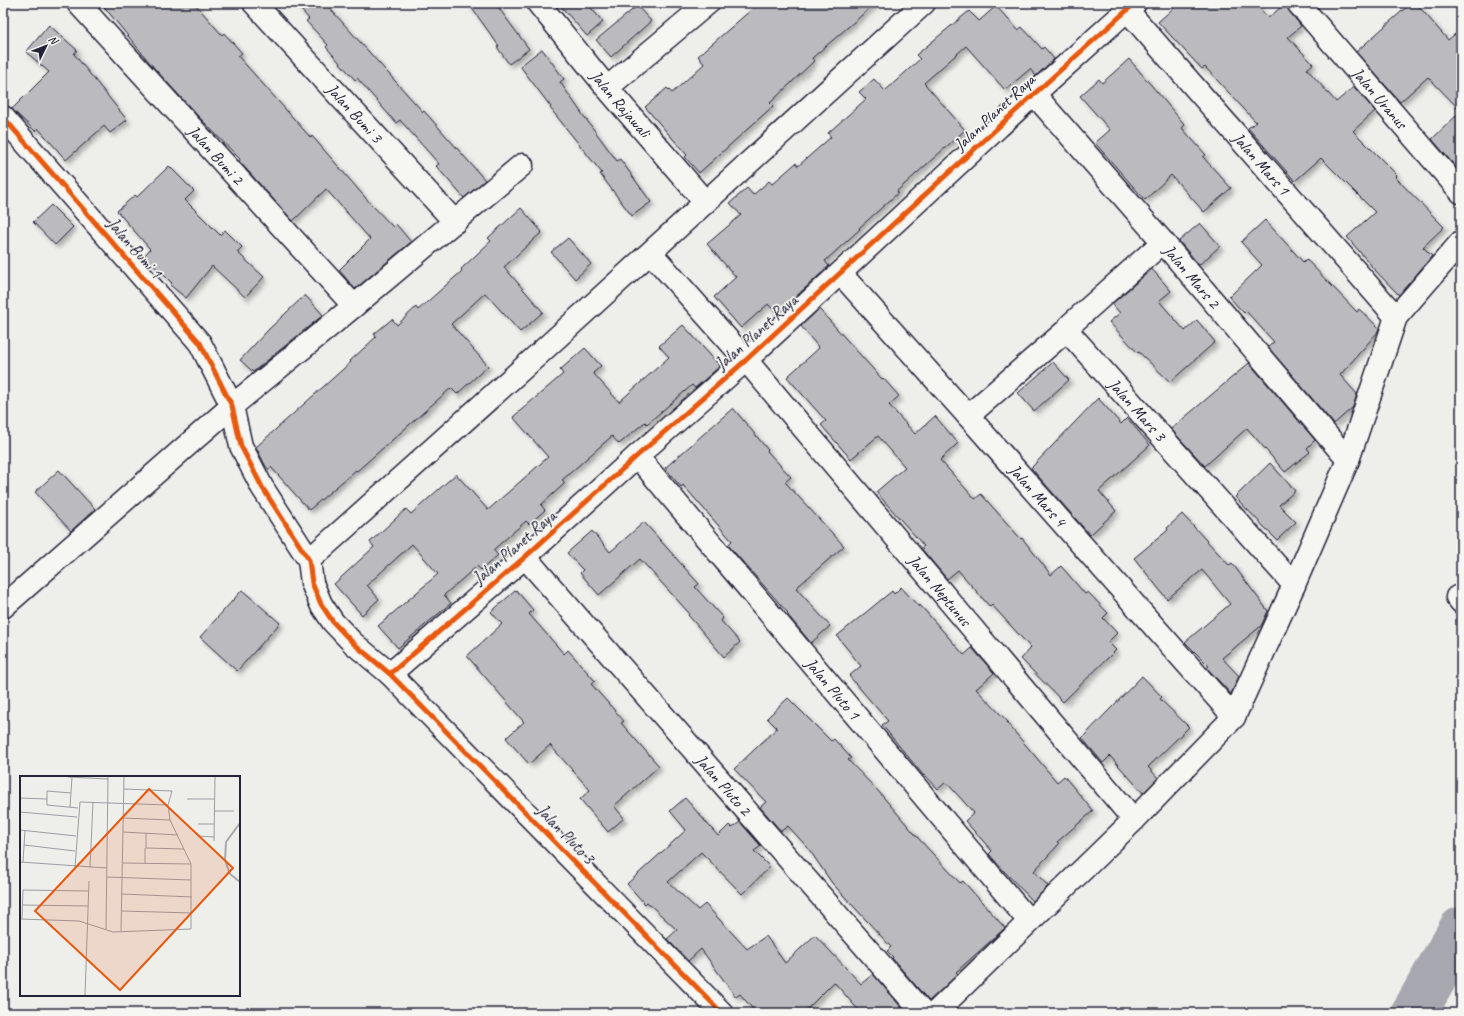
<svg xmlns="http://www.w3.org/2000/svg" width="1464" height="1016" font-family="Caveat,sans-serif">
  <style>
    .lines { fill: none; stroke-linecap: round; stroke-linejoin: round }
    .river { stroke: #a7a7af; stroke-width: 46 }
    .building { fill: #bbbbbf; stroke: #22223b; filter: url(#shadow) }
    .street-casing { stroke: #22223b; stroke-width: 25 }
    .street { stroke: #f6f6f2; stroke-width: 22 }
    .cycleway-casing { stroke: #f6f6f2; stroke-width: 8 }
    .cycleway { stroke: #e8590c; stroke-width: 5 }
    .labels { text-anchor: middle; stroke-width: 3.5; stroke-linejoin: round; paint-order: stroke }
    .street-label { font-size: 17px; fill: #22223b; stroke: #f6f6f2 }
    .inset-river { fill: none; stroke: #a7a7af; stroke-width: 2 }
    .inset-road { fill: none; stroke: #9c9ca5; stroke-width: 1 }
    .view { fill: #e8590c; fill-opacity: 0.15; stroke: #e8590c; stroke-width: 2 }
    .inset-edge { fill: none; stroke: #22223b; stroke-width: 2 }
  </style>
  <defs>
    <filter id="shadow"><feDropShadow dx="3.5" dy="3.5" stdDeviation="2" flood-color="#0004"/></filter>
  </defs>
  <rect width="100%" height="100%" fill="#eeeeeb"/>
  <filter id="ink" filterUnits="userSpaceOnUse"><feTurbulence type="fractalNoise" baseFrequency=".025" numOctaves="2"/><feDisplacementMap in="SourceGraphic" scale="8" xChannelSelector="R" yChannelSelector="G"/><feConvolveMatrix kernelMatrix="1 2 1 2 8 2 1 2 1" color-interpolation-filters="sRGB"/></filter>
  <g filter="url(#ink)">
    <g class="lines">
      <path class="river" d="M 1414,1013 L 1461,930"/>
    </g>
    <path class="building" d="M 101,3 L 194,3 L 222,35 L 224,33 L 242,53 L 238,56 L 311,138 L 312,136 L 370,203 L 393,227 L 396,224 L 411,242 L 355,289 L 339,270 L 370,239 L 326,189 L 293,221 L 239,161 L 240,159 L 198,116 L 155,69 Z
      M 295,3 L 325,3 L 423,112 L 424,111 L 485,180 L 464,198 L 436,166 L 439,164 L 400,120 L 396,123 L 357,78 L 355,80 L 326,47 L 328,45 L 306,21 L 309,19 Z
      M 468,3 L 495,3 L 529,49 L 509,64 L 497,47 L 499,46 Z
      M 558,3 L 587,3 L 603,22 L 587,36 Z
      M 759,3 L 876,3 L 812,58 L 814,61 L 770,103 L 773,106 L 699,173 L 685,157 L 687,155 L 645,107 L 667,88 L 672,93 L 704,64 L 698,56 Z
      M 1179,3 L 1255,3 L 1268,18 L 1286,3 L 1289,11 L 1301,26 L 1288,37 L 1313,64 L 1307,69 L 1336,102 L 1354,87 L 1375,111 L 1353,131 L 1397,175 L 1395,177 L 1444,227 L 1423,247 L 1432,256 L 1399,295 L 1371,266 L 1371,265 L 1347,237 L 1375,212 L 1321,158 L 1295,181 L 1248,128 L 1256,122 L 1205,67 L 1202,69 L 1158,22 Z
      M 1411,3 L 1416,3 L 1448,40 L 1461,29 L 1461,111 L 1428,77 L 1400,102 L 1356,52 Z
      M 637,6 L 651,21 L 611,57 L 596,40 Z
      M 996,6 L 1018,30 L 1022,27 L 1042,49 L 1044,47 L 1054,59 L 1036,76 L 1030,69 L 1005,90 L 966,46 L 924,83 L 965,130 L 897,191 L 898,193 L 859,228 L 860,229 L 825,261 L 829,266 L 777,314 L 768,304 L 741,328 L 714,297 L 736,277 L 707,244 L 741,215 L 730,203 L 747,188 L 753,195 L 769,181 L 772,184 L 796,163 L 798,166 L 831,137 L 828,133 L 866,99 L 859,92 L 874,79 L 885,91 L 920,59 L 916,55 L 969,11 L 979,21 Z
      M 49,25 L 77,50 L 74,54 L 127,120 L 110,133 L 104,126 L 66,160 L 38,128 L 35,131 L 12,109 L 49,72 L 26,52 Z
      M 542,49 L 564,79 L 560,82 L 583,115 L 617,161 L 620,159 L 651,202 L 632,216 L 600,174 L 602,173 L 550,108 L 551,107 L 520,66 Z
      M 1129,59 L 1185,125 L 1182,128 L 1206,155 L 1203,157 L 1231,188 L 1204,212 L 1171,175 L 1145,200 L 1095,143 L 1110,130 L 1080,96 L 1099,79 L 1102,83 Z
      M 1461,111 L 1461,173 L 1432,139 Z
      M 169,166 L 194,191 L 185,200 L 220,235 L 225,230 L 242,247 L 237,252 L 264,277 L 245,297 L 212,266 L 186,298 L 170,285 L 172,283 L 144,256 L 150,249 L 117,211 L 135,195 L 137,197 Z
      M 51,205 L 73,227 L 55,245 L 33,222 Z
      M 521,208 L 542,232 L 504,267 L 543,312 L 520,332 L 485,293 L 451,324 L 488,366 L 457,394 L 451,388 L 357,471 L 356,470 L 309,510 L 271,467 L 269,470 L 265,465 L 256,447 L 351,362 L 350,361 L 376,337 L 374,334 L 392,319 L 397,325 L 416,307 L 418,310 L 462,271 L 461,269 L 491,241 L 488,238 Z
      M 1265,220 L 1303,262 L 1306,259 L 1357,312 L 1359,309 L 1379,328 L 1377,333 L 1340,375 L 1357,394 L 1353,407 L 1334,424 L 1268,347 L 1274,342 L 1246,311 L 1244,313 L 1229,297 L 1262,265 L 1241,242 Z
      M 1200,223 L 1220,246 L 1199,265 L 1179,241 Z
      M 568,238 L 591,264 L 575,279 L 551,252 Z
      M 1152,269 L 1171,291 L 1159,301 L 1185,331 L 1197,320 L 1215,342 L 1170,382 L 1139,352 L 1138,353 L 1109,322 L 1120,313 L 1112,304 Z
      M 305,295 L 323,315 L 253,372 L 240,360 L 269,329 Z
      M 819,309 L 882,379 L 883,378 L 899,396 L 889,405 L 915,434 L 935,416 L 958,443 L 940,460 L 975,499 L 981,494 L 1021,539 L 1022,538 L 1051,575 L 1061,566 L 1085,594 L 1088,592 L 1108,613 L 1103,618 L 1117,633 L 1108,642 L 1116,650 L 1063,702 L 1021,659 L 1031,648 L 992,605 L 990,607 L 958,570 L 947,579 L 921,548 L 924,546 L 876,492 L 905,467 L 878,436 L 851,459 L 821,425 L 826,421 L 787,377 L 819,348 L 801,326 Z
      M 683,325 L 720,366 L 695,388 L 692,385 L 647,424 L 645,422 L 619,444 L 612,436 L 562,480 L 565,483 L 541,505 L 545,510 L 529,524 L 526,521 L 493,550 L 498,555 L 481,570 L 477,566 L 444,595 L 451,603 L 398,648 L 378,626 L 438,574 L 412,544 L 367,585 L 379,599 L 362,615 L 334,584 L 374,547 L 370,542 L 406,509 L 411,514 L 456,474 L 488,510 L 548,457 L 513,417 L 563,374 L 560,370 L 585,348 L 601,366 L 593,373 L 619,402 L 669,357 L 659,346 Z
      M 1053,362 L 1069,380 L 1034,411 L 1018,393 Z
      M 1249,363 L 1315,440 L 1307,448 L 1310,452 L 1285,472 L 1247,428 L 1205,466 L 1171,429 Z
      M 1098,398 L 1121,424 L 1127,418 L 1150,445 L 1099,491 L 1116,511 L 1090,535 L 1031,468 Z
      M 733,408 L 768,450 L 767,451 L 791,477 L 785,482 L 844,546 L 796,588 L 830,626 L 811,643 L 787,614 L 788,613 L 728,545 L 732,541 L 683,485 L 681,487 L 665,468 Z
      M 1270,463 L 1295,491 L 1279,505 L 1296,522 L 1277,540 L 1235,497 Z
      M 59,470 L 95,509 L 71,531 L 35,492 Z
      M 1182,514 L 1229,565 L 1232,563 L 1268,611 L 1261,626 L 1222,658 L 1239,676 L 1231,694 L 1207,668 L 1209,666 L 1185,642 L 1230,604 L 1202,570 L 1167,599 L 1134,558 L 1168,530 L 1167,528 Z
      M 644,522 L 699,584 L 695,587 L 723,618 L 721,621 L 740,642 L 724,657 L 688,615 L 689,613 L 640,559 L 599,595 L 580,573 L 583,570 L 567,553 L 592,531 L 610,552 Z
      M 901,587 L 919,607 L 920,605 L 964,655 L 972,648 L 994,673 L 976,689 L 1008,722 L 1007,723 L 1057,782 L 1064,776 L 1093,811 L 1057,842 L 1059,844 L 1034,871 L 1048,886 L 1033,901 L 1002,869 L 989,854 L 992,851 L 965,821 L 974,813 L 946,782 L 938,789 L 925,775 L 924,776 L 882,725 L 888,721 L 849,676 L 861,666 L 837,636 L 892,591 L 894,594 Z
      M 242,590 L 280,623 L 237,671 L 200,637 Z
      M 516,590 L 533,610 L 529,614 L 564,654 L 568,650 L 595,681 L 591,684 L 624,721 L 621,723 L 659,766 L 614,806 L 624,818 L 608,832 L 580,799 L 590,790 L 550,745 L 529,764 L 506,738 L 524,722 L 467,656 L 502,624 L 491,612 Z
      M 1142,676 L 1162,697 L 1160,699 L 1189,727 L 1148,767 L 1158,778 L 1143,793 L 1110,756 L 1103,763 L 1082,738 Z
      M 788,698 L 831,741 L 834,739 L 851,758 L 848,760 L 879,792 L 919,839 L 960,883 L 963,881 L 1005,928 L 956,972 L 958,974 L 929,1001 L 892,958 L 893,957 L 887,951 L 891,947 L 832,883 L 808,848 L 788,826 L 781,831 L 760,807 L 766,802 L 734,769 L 777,728 L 767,718 Z
      M 685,798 L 718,836 L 729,825 L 732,828 L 740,822 L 761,846 L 754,851 L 770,867 L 742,894 L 701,852 L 668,882 L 698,910 L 705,904 L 747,949 L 766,936 L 785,963 L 815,935 L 861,984 L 873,974 L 906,1013 L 861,1013 L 834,982 L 803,1013 L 756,1013 L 740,994 L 736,997 L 701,949 L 688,961 L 667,939 L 677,930 L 647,902 L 645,904 L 627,884 L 686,830 L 670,811 Z"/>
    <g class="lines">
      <defs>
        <g id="street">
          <path id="s1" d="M 78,3 L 354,306"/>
          <path id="s2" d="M 254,3 L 455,222"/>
          <path id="s3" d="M 538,3 L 607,88 L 705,202"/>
          <path id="s4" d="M 1298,3 L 1461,192"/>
          <path id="s5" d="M 1127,10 L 1396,317"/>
          <path d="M 607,88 L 708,3"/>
          <path id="s6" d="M 1034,94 L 1163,242 L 1348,460"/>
          <path d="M 3,117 L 200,343 L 232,406 L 241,446 L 262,487 L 309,560 L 312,583 L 321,604 L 333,622 L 353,643 L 390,674 L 722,1013"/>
          <path id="s7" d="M 1163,242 L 1070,325 L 1069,331 L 1071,335 L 1294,585"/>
          <path id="s8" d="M 651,253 L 746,360 L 1134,820"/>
          <path id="s9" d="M 841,274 L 968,416 L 1234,717"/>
          <path d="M 968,416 L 1069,328"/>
          <path id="s10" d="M 637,456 L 1029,921"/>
          <path id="s11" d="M 525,557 L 923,1013"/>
          <path d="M 309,560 L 540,353 L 924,3"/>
          <path d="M 1457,597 L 1461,602"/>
          <path d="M 3,607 L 232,406 L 354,306 L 522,165"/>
          <path d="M 390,674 L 525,557 L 637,456 L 746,360 L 1034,94 L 1135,3"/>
          <path d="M 935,1013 L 1134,820 L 1234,717 L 1294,585 L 1348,460 L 1396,317 L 1461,242"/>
        </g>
      </defs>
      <use href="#street" class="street-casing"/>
      <use href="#street" class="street"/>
      <defs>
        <path id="cycleway" d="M 3,117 L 200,343 L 232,406 L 241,446 L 262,487 L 309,560 L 312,583 L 321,604 L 333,622 L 353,643 L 390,674 L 722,1013
          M 390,674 L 525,557 L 637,456 L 746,360 L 1034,94 L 1135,3"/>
      </defs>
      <use href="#cycleway" class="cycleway-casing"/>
      <use href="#cycleway" class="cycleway"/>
    </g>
  </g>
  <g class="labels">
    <g class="street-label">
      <text dy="6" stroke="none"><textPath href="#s4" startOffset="125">Jalan Uranus</textPath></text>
      <text dy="6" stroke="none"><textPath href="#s3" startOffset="130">Jalan Rajawali</textPath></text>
      <text transform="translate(994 112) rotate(-43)" y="6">Jalan Planet Raya</text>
      <text dy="6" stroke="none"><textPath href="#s2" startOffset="149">Jalan Bumi 3</textPath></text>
      <text dy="6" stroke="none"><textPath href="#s1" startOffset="205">Jalan Bumi 2</textPath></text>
      <text dy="6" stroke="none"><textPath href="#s5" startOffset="204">Jalan Mars 1</textPath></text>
      <text transform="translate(135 248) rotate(49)" y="6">Jalan Bumi 1</text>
      <text dy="6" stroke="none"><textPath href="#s6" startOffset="241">Jalan Mars 2</textPath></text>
      <text transform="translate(756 332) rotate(-42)" y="6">Jalan Planet Raya</text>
      <text dy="6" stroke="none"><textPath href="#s7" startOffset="235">Jalan Mars 3</textPath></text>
      <text dy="6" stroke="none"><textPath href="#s9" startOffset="296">Jalan Mars 4</textPath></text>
      <text transform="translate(514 547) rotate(-41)" y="6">Jalan Planet Raya</text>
      <text dy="6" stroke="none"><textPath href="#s8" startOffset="444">Jalan Neptunus</textPath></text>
      <text dy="6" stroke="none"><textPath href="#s10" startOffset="304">Jalan Pluto 1</textPath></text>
      <text dy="6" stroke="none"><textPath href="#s11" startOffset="302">Jalan Pluto 2</textPath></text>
      <text transform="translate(566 834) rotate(46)" y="6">Jalan Pluto 3</text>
    </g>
  </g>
  <g transform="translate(20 776)">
    <rect width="220" height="220" fill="#eeeeeb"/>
    <path class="inset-river" d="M 220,47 L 206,66 L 205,84 L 210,98 L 220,106"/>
    <path class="inset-road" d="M 48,1 L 88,3M 51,17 L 27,15 L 27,29 L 58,32M 0,22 L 27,23M 167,23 L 194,23M 50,31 L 52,1M 194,35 L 214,35M 0,36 L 57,41M 103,42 L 150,44M 178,48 L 194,48M 0,54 L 56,60M 103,56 L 158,59M 126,57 L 126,72 L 164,73M 178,60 L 194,61M 194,65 L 195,1M 4,69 L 55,75M 0,86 L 87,92M 3,86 L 5,54M 103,87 L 171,88M 125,87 L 125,72M 55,91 L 60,26 L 148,29M 70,92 L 73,26M 87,101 L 171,104M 3,114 L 69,115M 102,118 L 172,121M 2,129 L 68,130M 102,135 L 172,137M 0,143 L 59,145 L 93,156 L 171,153 L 171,88 L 150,44 L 148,29 L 152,15 L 104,13M 2,143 L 3,114M 86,153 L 88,1M 101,155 L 104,1M 65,219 L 69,105"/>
    <path class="view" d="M 129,13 L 213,92 L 100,214 L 15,135 Z"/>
    <rect width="220" height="220" class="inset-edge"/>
  </g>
  <rect width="1464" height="1016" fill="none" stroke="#f6f6f2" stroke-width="16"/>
  <rect x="8" y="8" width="1448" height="1000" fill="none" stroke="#22223b" stroke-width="1.5" filter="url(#ink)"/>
  <g transform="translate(46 46) rotate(47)" stroke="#f6f6f2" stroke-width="3" paint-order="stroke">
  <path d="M0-3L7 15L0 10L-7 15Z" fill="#22223b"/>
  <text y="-6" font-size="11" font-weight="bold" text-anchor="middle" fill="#22223b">N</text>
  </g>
</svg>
